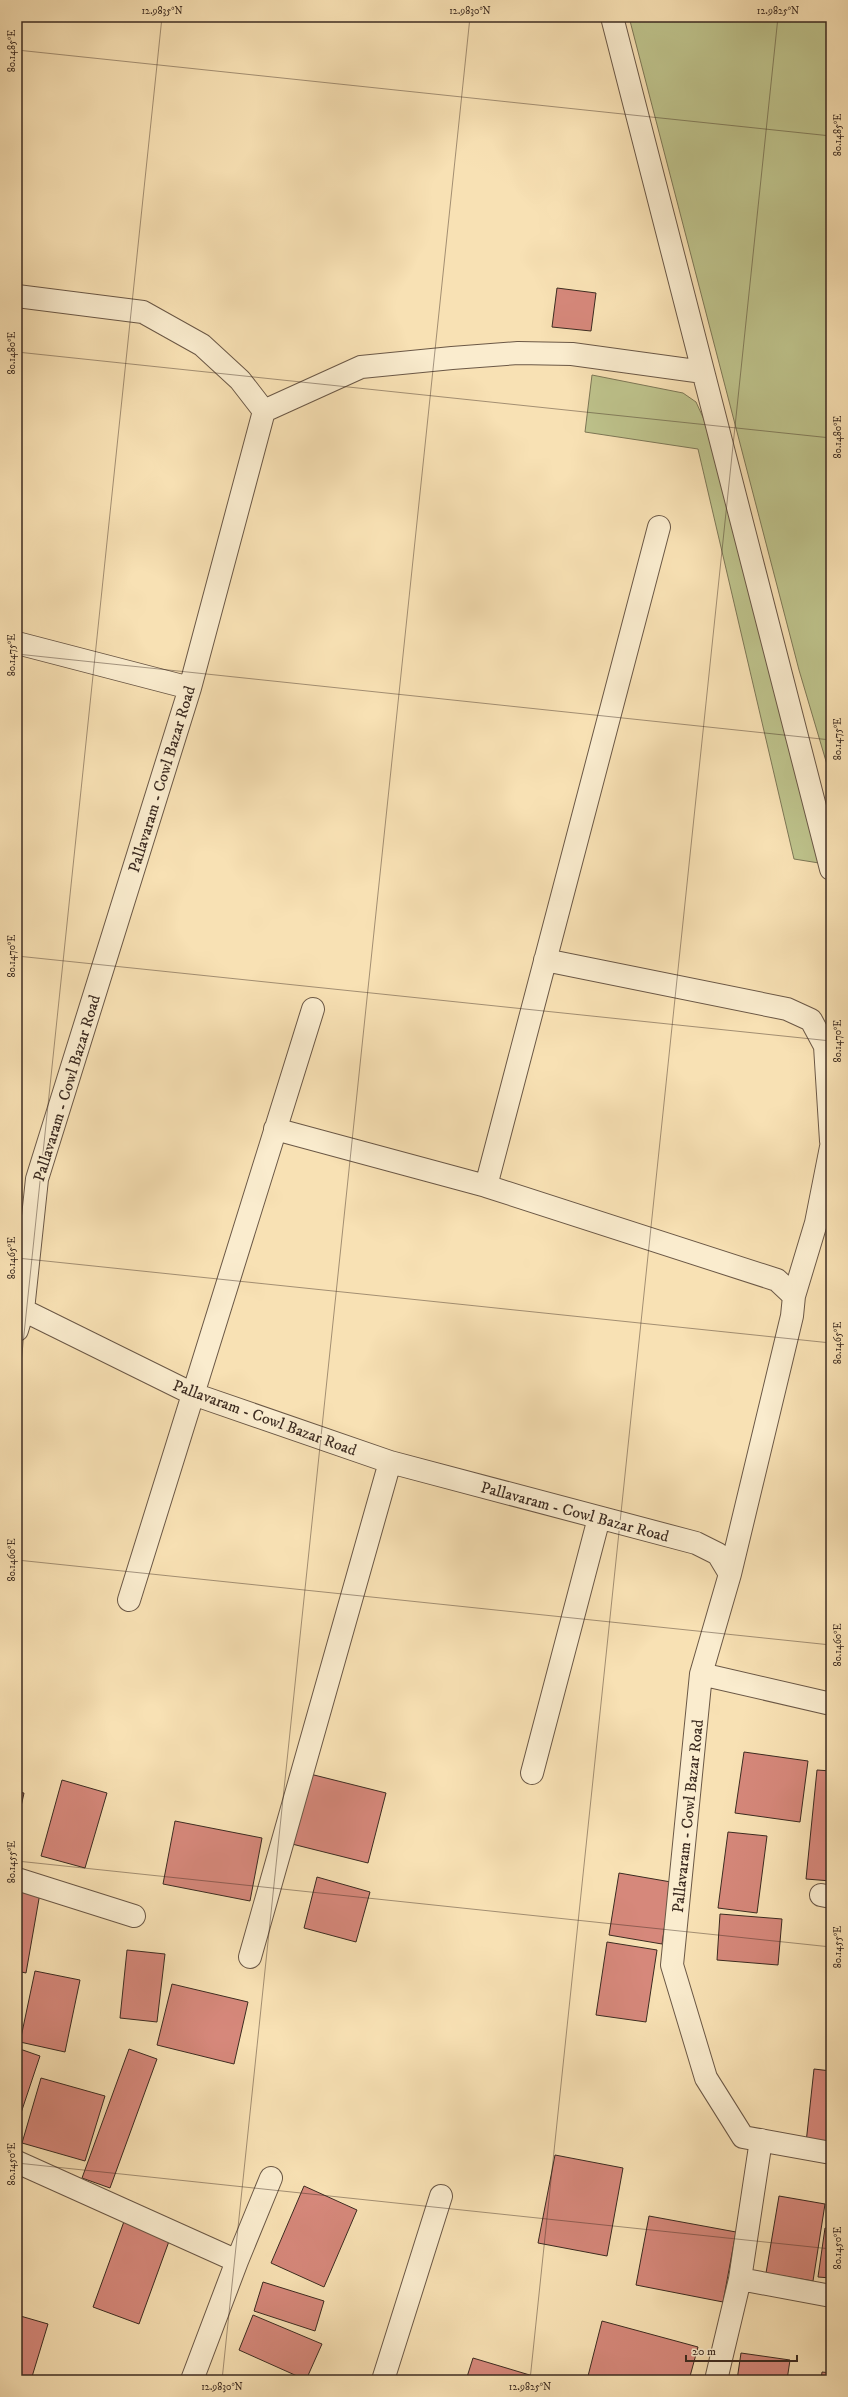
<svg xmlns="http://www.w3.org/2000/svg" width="848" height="2397" font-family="'IM FELL DW Pica',serif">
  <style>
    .green { fill: #bec38c; stroke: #7d7756 }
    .building { fill: #d6887b; stroke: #3c2b21 }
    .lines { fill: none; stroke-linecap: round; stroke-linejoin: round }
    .minor-casing { stroke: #6b5846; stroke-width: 24 }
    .minor { stroke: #faecce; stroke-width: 22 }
    .ticks { fill: none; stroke: #3c2b21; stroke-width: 1; stroke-opacity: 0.45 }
    .labels { text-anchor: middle; stroke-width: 3.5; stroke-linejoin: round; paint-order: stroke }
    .street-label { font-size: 16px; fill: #3c2b21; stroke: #faecce }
    .neatline { fill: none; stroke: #3c2b21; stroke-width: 1.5 }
    .ticks-label { font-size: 10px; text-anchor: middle; fill: #3c2b21 }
  </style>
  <rect width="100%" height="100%" fill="#f8e1b4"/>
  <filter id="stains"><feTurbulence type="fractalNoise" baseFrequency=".005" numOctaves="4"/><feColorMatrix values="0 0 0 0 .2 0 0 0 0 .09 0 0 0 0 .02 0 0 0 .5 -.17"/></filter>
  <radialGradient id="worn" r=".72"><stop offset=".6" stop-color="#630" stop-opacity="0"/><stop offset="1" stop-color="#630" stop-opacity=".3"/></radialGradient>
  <path class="green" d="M 629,17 L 831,17 L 831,778 L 799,670 Z
    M 592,375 L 683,393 L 696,402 L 707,426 L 819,863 L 794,859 L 698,449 L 585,432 Z"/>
  <path class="building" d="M 557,288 L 596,293 L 591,331 L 552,327 Z
    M 744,1752 L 808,1761 L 800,1822 L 735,1813 Z
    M 817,1770 L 831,1771 L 831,1881 L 806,1879 Z
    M 310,1774 L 386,1793 L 368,1863 L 292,1844 Z
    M 62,1780 L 107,1793 L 85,1868 L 41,1856 Z
    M 17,1792 L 24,1793 L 17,1825 Z
    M 175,1821 L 262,1838 L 250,1901 L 163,1884 Z
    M 728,1832 L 767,1836 L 757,1913 L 718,1908 Z
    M 619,1873 L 671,1882 L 662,1944 L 609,1935 Z
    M 317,1877 L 370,1892 L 356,1942 L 304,1928 Z
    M 17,1889 L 40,1893 L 26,1973 L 17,1971 Z
    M 720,1914 L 782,1919 L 778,1965 L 717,1960 Z
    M 607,1942 L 657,1950 L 646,2022 L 596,2015 Z
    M 127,1950 L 165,1954 L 157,2022 L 120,2018 Z
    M 35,1971 L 80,1980 L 65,2052 L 20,2042 Z
    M 172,1984 L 248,2002 L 234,2064 L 157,2045 Z
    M 17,2048 L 40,2056 L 17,2125 Z
    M 129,2049 L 157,2059 L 110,2188 L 82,2178 Z
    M 814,2069 L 831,2071 L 831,2146 L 806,2143 Z
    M 41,2078 L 105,2096 L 85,2161 L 22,2143 Z
    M 555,2155 L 623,2168 L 607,2256 L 538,2243 Z
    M 304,2186 L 357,2210 L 324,2287 L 271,2263 Z
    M 779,2196 L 825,2204 L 813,2281 L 766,2273 Z
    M 126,2216 L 172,2233 L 139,2324 L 93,2307 Z
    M 649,2216 L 736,2232 L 723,2302 L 636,2285 Z
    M 825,2228 L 831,2229 L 831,2278 L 818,2277 Z
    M 263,2282 L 324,2301 L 315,2331 L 254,2311 Z
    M 17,2315 L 48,2324 L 31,2380 L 17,2380 Z
    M 253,2315 L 322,2344 L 306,2380 L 239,2350 Z
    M 602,2321 L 698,2347 L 689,2380 L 587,2380 Z
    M 741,2353 L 790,2360 L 787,2380 L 737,2380 Z
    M 473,2358 L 533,2376 L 531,2380 L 466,2380 Z
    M 822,2372 L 831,2373 L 831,2380 L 821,2380 Z"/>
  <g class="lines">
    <defs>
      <path id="minor" d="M 612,17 L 831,869
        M 17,296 L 143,312 L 202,345 L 240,380 L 264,411 L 190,688 L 37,1179 L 23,1310 L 193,1394 L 390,1462 L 696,1543 L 718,1554 L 730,1574 L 701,1674 L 672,1965 L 706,2078 L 743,2137 L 831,2153
        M 264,411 L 361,367 L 452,358 L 518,353 L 572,354 L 703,372
        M 17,643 L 190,688
        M 545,960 L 787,1009 L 811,1020 L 825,1046 L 831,1141
        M 275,1129 L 486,1186 L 777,1280 L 794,1296 L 792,1316 L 730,1574
        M 486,1186 L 659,527
        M 794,1296 L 816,1223 L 831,1147
        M 17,1330 L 23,1310
        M 129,1600 L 313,1009
        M 701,1674 L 831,1704
        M 532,1773 L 599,1518
        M 17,1879 L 134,1916
        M 821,1895 L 831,1897
        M 250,1957 L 390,1462
        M 17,2162 L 237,2261
        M 740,2279 L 831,2296
        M 192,2380 L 237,2261 L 271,2178
        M 383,2380 L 441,2196
        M 716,2380 L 740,2279 L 761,2140"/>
    </defs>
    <use href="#minor" class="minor-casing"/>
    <use href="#minor" class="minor"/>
  </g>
  <path class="ticks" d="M 17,50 L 831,136M 17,352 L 831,438M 17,654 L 831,740M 17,956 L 831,1041M 17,1258 L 831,1343M 17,1401 L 162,17M 17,1560 L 831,1645M 17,1861 L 831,1947M 17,2163 L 831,2249M 222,2380 L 470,17M 530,2380 L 778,17"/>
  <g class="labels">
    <g class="street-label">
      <text transform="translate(161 779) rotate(-73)" y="6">Pallavaram - Cowl Bazar Road</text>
      <text transform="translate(66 1088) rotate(-73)" y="6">Pallavaram - Cowl Bazar Road</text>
      <text transform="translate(265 1417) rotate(20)" y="6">Pallavaram - Cowl Bazar Road</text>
      <text transform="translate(575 1511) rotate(15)" y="6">Pallavaram - Cowl Bazar Road</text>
      <text transform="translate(687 1816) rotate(-84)" y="6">Pallavaram - Cowl Bazar Road</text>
    </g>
  </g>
  <rect width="848" height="2397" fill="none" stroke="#f8e1b4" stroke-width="44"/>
  <path d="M686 2355v6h111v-6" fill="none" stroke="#3c2b21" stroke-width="2"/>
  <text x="692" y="2355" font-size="12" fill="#3c2b21" stroke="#faecce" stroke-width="3" paint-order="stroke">20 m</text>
  <rect x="22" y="22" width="804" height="2353" class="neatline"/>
  <g class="ticks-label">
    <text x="162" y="14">12.9835°N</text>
    <text x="470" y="14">12.9830°N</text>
    <text x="778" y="14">12.9825°N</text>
    <text transform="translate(11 51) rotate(-90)" y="4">80.1485°E</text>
    <text transform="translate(837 135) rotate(-90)" y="4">80.1485°E</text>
    <text transform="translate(11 353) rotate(-90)" y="4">80.1480°E</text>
    <text transform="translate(837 437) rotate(-90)" y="4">80.1480°E</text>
    <text transform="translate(11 655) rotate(-90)" y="4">80.1475°E</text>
    <text transform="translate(837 739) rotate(-90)" y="4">80.1475°E</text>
    <text transform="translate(11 956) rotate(-90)" y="4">80.1470°E</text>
    <text transform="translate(837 1041) rotate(-90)" y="4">80.1470°E</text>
    <text transform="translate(11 1258) rotate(-90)" y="4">80.1465°E</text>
    <text transform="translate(837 1343) rotate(-90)" y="4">80.1465°E</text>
    <text transform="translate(11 1560) rotate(-90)" y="4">80.1460°E</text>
    <text transform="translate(837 1645) rotate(-90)" y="4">80.1460°E</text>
    <text transform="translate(11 1862) rotate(-90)" y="4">80.1455°E</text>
    <text transform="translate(837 1947) rotate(-90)" y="4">80.1455°E</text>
    <text transform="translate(11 2164) rotate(-90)" y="4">80.1450°E</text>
    <text transform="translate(837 2248) rotate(-90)" y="4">80.1450°E</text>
    <text x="222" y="2390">12.9830°N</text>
    <text x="530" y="2390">12.9825°N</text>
  </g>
  <rect width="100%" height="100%" filter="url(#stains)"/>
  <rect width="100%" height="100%" fill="url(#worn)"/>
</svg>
